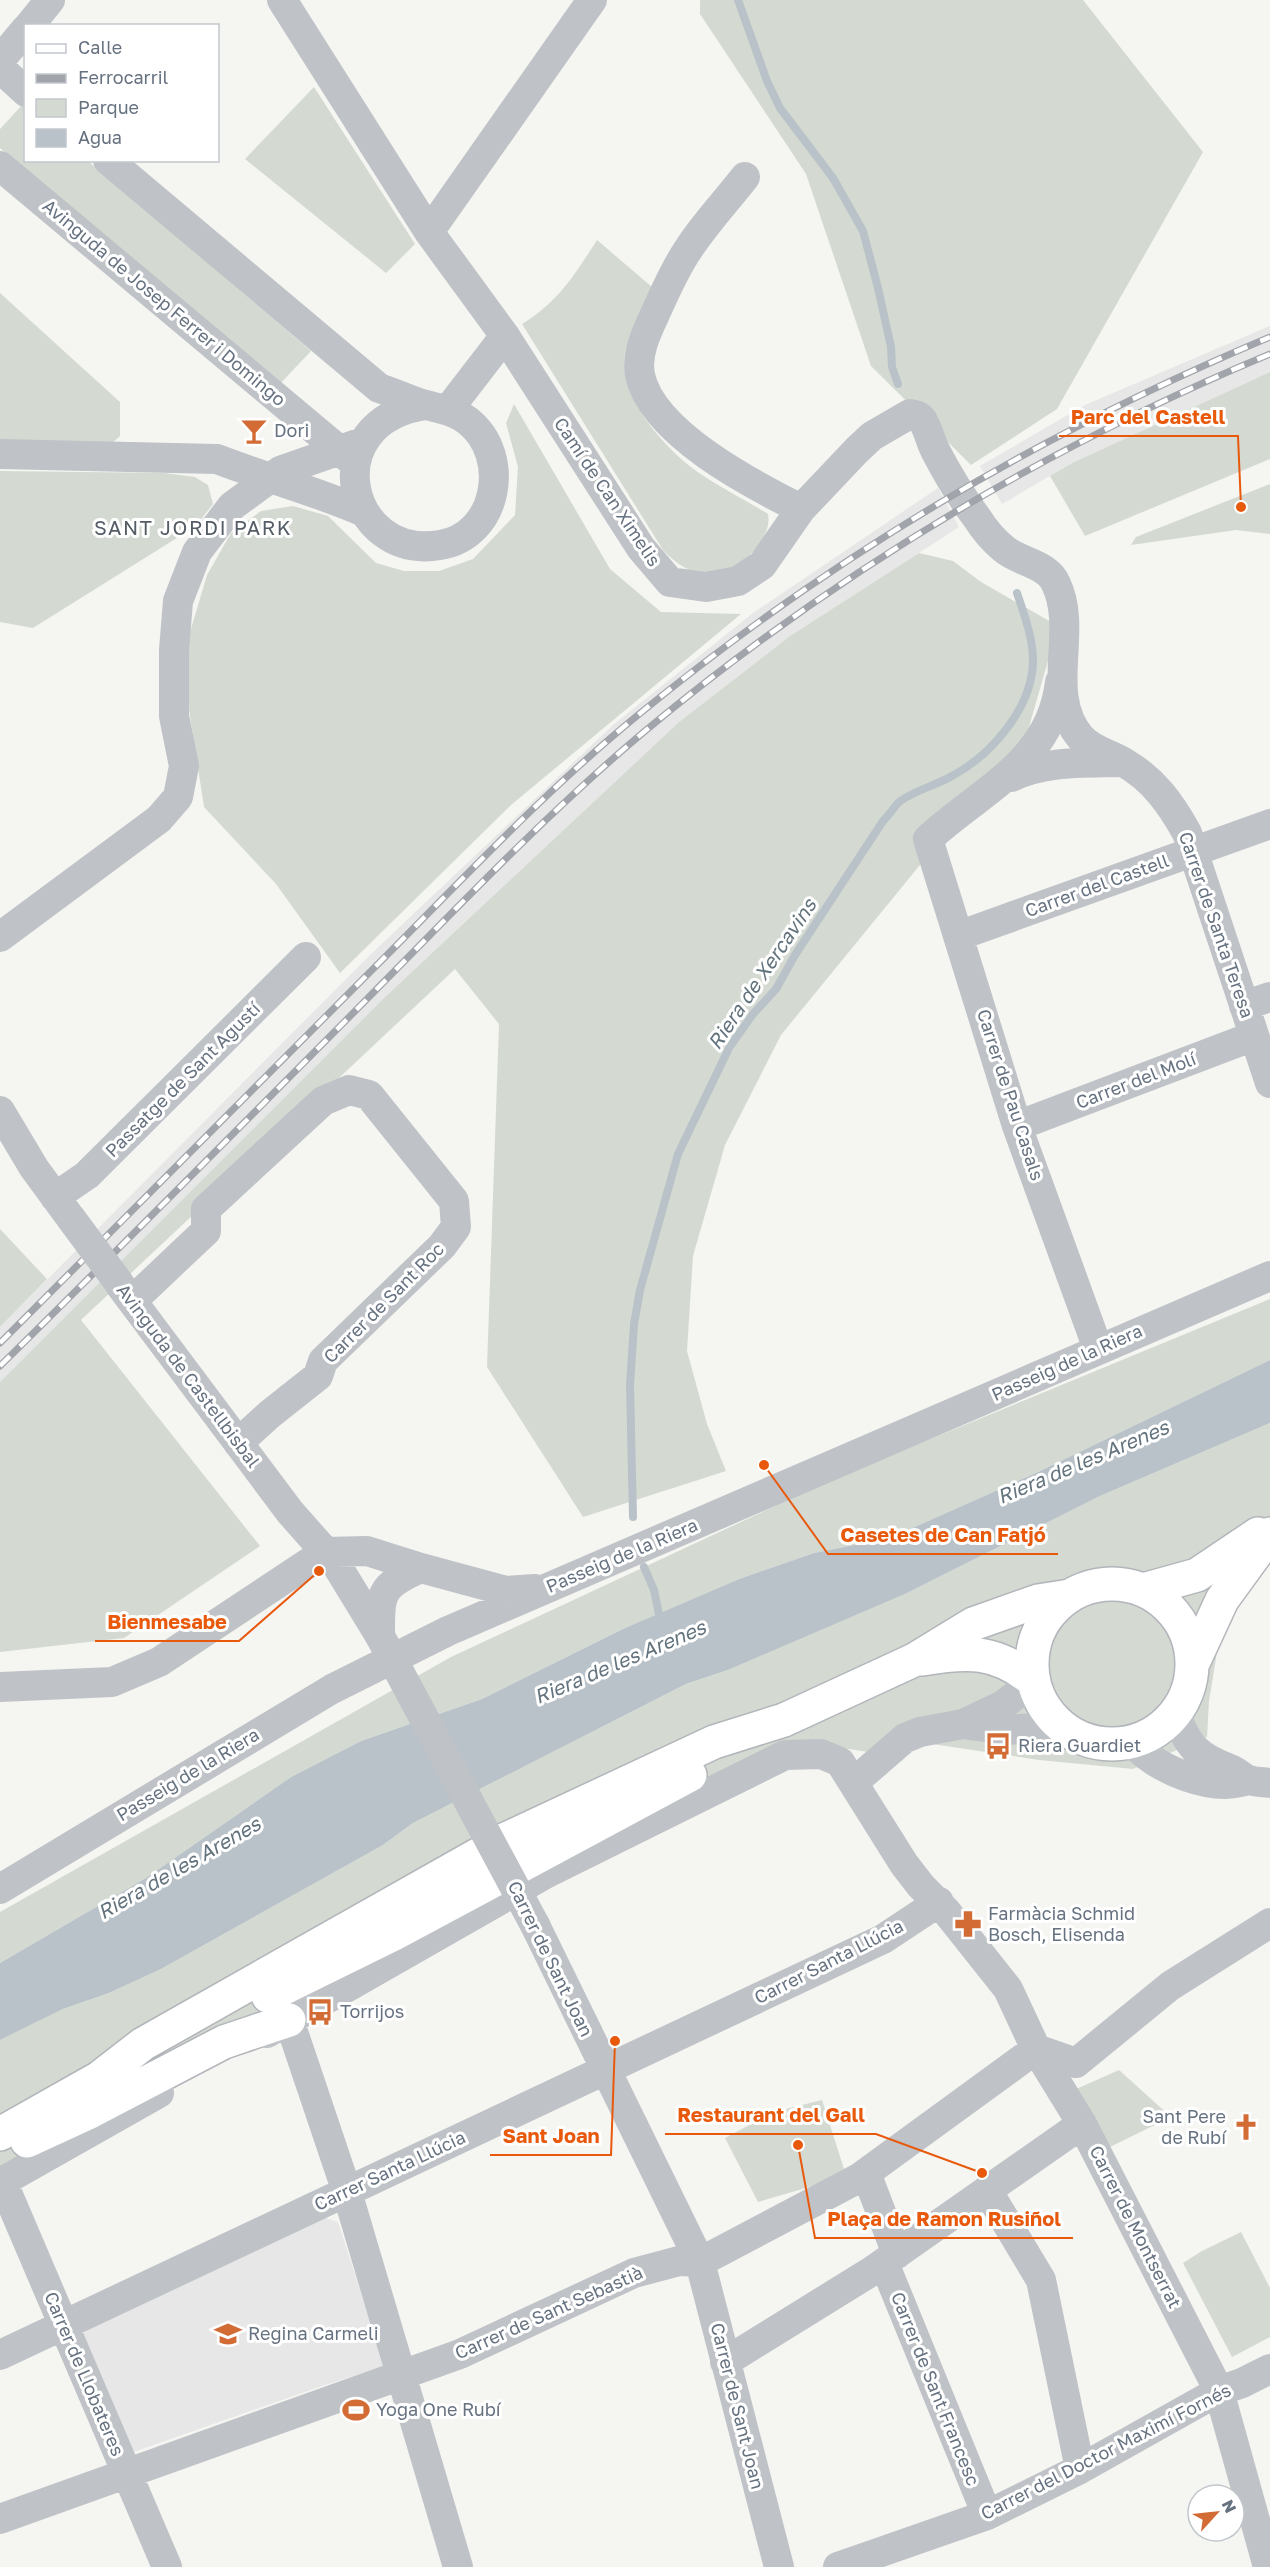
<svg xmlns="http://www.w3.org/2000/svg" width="1270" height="2567" font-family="'Golos Text',sans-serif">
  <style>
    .built { fill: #e6e7e6 }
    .green { fill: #d4dad2 }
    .water { fill: #b9c2c8 }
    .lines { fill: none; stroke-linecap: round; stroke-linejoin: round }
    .stream { stroke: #b9c2c8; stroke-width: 8 }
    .secondary-casing { stroke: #b2b5ba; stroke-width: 36 }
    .street { stroke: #bfc2c6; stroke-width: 30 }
    .secondary { stroke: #fff; stroke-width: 33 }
    .rail-casing { stroke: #a1a5ab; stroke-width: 7 }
    .rail { stroke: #fff; stroke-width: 4.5; stroke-dasharray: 14; stroke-linecap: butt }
    .street-bridge { stroke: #bfc2c6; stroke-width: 30 }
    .labels { text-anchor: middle; stroke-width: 6; stroke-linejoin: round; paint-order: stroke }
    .street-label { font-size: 18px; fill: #677281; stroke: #fff }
    .poi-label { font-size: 18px; fill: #677281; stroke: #fff; text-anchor: start }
    .neighbourhood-label { font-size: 20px; letter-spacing: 1.5px; fill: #545c66; stroke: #fff }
    .water-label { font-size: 20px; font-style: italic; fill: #63737d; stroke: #fff }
    .leader { fill: none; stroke: #e8590c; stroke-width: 2 }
    .callout-dot { fill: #e8590c; stroke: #fff; stroke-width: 2 }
    .callout-label { font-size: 20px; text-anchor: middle; font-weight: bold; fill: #e8590c; stroke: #fff; stroke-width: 6; stroke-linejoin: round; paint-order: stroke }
  </style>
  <rect width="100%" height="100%" fill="#f5f5f2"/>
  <path class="built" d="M 1270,326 L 1270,372 L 1072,463 L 1002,504 L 980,466 L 1085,405 Z
    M 938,488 L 959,527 L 790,636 L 679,722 L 384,998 L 0,1382 L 0,1327 L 369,956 L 613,725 L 753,613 Z
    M 317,2215 L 338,2222 L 385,2366 L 319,2387 L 125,2455 L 78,2346 L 88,2323 Z"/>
  <path class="green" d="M 700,0 L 1083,0 L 1203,152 L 1057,409 L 971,465 L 871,366 L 806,174 L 700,14 Z
    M 314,87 L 415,244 L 386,273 L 245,159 Z
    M 22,105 L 25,108 L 26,160 L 88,161 L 311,351 L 278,386 L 0,148 L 0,129 Z
    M 597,240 L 652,287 C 642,310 624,338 624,364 C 624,400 660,441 686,463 C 706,480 744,499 768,514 C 774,541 733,576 708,574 C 689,573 675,563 663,550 L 522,324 C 558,302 574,276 597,240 Z
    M 0,293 L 120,402 L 120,436 L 111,444 L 0,442 Z
    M 1270,372 L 1270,459 L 1085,536 L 1050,476 L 1072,463 Z
    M 514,404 L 610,569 L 661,612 L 741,614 L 511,805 L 340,973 L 276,884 L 204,807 L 186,690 L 188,639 L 207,575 L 231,533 L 261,511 L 293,506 L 328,516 L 376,563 L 404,571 L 439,571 L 473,559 L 515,515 L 518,467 L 506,423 Z
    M 0,471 L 165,473 L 195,477 L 208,485 L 213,504 L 196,526 L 33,628 L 0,622 Z
    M 1270,484 L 1270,534 L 1236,530 L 1131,545 L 1136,537 Z
    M 919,553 L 953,561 L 981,582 L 1058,626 L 1027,734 L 781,1035 L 725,1145 L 693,1256 L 687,1351 L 707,1424 L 726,1471 L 583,1517 L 487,1367 L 499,1024 L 455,969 L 81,1320 L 260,1546 L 124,1638 L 0,1652 L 0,1382 L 384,998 L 679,722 L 790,636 Z
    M 0,1229 L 47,1279 L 0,1327 Z
    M 1270,1299 L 1270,1360 L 1038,1472 L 890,1538 L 814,1553 L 739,1579 L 625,1628 L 482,1699 L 361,1741 L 291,1777 L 146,1878 L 0,1963 L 0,1912 L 451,1657 L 831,1480 Z
    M 1270,1423 L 1270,1563 L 1249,1584 L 1219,1640 L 1209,1701 L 1207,1737 L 1133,1769 L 1039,1760 L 932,1744 L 868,1752 L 829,1746 L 794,1746 L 0,2173 L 0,2040 L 63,2009 L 109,1993 L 161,1969 L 383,1845 L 413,1823 L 686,1684 L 728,1670 L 905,1594 L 1100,1496 Z
    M 1119,2070 L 1171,2117 L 1104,2150 L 1074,2090 Z
    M 822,2100 L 844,2169 L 816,2185 L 758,2202 L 725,2138 L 774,2112 Z
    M 1241,2232 L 1270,2288 L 1270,2337 L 1232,2357 L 1183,2263 L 1202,2251 Z"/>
  <path class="water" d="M 1270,1360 L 1270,1423 L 1100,1496 L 905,1594 L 728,1670 L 686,1684 L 413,1823 L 383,1845 L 161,1969 L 109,1993 L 63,2009 L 0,2040 L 0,1963 L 146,1878 L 291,1777 L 361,1741 L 482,1699 L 625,1628 L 739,1579 L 814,1553 L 890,1538 L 1038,1472 Z"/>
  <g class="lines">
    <path class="stream" d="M 738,0 L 767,81 L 780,108 L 833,178 L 863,231 L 878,288 L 891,347 L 892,367 L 898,384
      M 633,1517 L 630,1385 L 634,1324 L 640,1290 L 678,1154 L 729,1048 L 753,1014 L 776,989 L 795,955 L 883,821 C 888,816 893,809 898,803 C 910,792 937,785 952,776 C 991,755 1033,708 1033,660 C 1033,638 1024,614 1017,593
      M 644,1567 L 654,1590 L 661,1624"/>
    <defs>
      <path id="secondary" d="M1032 1664a80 80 0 1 1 160 0a80 80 0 1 1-160 0Z
        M 1143,1590 L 1197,1575 L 1258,1534
        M 922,1659 C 968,1651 996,1650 1034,1681
        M 1192,1665 L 1222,1600 L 1270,1534
        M 268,1996 L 394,1934 L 690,1775
        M 99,2078 L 143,2044 L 504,1840 L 714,1742 L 784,1720 L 914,1660 L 973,1624 L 1038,1601 L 1070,1596
        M 0,2134 L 99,2078 L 120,2069
        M 27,2141 L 90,2112 L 224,2042 L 289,2020"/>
    </defs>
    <use href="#secondary" class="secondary-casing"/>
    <path class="street" d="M 282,0 L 429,232 L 505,336 L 641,548 L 670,582 L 706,587 L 738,581 L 762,565 L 801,509 L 857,450 L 872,436 L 910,414 C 916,415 921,416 924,423 C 929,432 931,443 936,452 C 948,475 962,498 977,518 C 984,529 994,541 1004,549 C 1019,562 1048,564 1056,584 C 1079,632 1043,694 1081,738 C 1093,751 1110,754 1125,763 C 1154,780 1171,804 1187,833 L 1270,1083
      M 29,26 L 50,0
      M 0,60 L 26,29
      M 0,68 L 26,92
      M 108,160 L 379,388 C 395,393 410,401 426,405 C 441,409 455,411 468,421 C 512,456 498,536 440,545 C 346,561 314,421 426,405
      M 0,166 L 351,460
      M 745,177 C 724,204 698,231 681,261 C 671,278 663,296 655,314 C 646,333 636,354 640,375 C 652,433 753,485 801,509
      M 429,232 L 592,0
      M 448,410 L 505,336
      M 0,454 L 217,459 C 266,478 316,491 364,512
      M 1060,682 C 1051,762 981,790 928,839 L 1017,1126 L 1098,1349
      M 1011,777 C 1046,761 1082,763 1120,762
      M 958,936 L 1270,824
      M 0,937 L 159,819 L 178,797 L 184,766 L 174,716 L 174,650 L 178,601 L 197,552 L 232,506 L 280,471 L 363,442
      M 1244,1006 L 1270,997
      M 0,1111 L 34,1168 L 67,1213
      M 1017,1126 L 1254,1036
      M 55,1197 L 87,1175 L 306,957
      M 120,1285 L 290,1512 L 336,1564 L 380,1636
      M 132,1301 L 206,1231 L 206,1209 L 323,1101 L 349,1090 L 369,1095 L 454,1201 L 456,1227 L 442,1246 L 323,1361 L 318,1376 L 270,1414 L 238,1443
      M 325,1552 L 367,1551 L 421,1568 L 506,1591 L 535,1589
      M 380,1636 C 380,1594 379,1586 421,1568
      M 0,1687 L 112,1682 L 159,1662 L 325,1552
      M 1175,1714 C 1189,1747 1196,1756 1230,1769 C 1236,1771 1241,1776 1246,1779 C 1253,1782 1263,1782 1270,1783
      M 963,1724 L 1006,1730 L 1062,1726
      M 1132,1742 C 1157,1770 1212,1793 1248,1780
      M 854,1782 L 905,1738 L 920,1732 L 963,1724 L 1003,1705 L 1034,1681
      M 0,1889 L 332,1689 L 448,1631 L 1270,1276
      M 535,1925 L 700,2262 L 779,2567
      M 289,2020 L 347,2192 L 458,2567
      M 267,2033 L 547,1873 L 785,1755 L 821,1754 L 840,1762 L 904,1864 L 921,1886 L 946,1911 L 1008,1989 L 1036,2049 L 1082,2124 L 1219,2391 L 1268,2567
      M 1036,2049 L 1076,2063 L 1170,1986 L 1270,1923
      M 866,2173 L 897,2254
      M 2,2181 L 167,2567
      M 0,2183 L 159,2093
      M 987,2190 L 1041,2280 L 1080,2469
      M 884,2263 L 987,2515
      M 0,2355 L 883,1939 L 939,1902
      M 725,2362 L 872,2271 L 1082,2124
      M 0,2519 L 460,2354 L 634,2273 L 679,2261 L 700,2262 L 859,2178 L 1036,2049
      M 838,2567 L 987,2515 L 1080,2469 L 1219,2391 L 1242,2383 L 1270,2369"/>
    <use href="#secondary" class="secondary"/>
    <defs>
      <path id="rail" d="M 0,1343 C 126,1217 251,1091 377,965 C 462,880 545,791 638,715 C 832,556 1039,434 1270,337
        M 0,1366 C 123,1245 245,1122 367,999 C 457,908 546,814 645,731 C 834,574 1044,448 1270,354"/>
    </defs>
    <use href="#rail" class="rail-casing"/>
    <use href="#rail" class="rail"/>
    <path class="street-bridge" d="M 70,1217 L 119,1283
      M 380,1636 L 535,1925"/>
  </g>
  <defs>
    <symbol id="bar-bare" viewBox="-9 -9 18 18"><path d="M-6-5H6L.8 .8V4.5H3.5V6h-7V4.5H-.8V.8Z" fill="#d36b35" stroke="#fff" stroke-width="2.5" paint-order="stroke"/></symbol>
    <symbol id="bus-bare" viewBox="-9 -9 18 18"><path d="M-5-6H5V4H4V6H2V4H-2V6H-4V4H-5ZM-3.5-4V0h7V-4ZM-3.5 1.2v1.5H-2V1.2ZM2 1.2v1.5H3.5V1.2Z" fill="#d36b35" stroke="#fff" stroke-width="2.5" paint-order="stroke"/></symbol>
    <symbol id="pharmacy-bare" viewBox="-9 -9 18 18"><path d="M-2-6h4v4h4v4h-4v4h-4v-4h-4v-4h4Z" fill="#d36b35" stroke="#fff" stroke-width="2.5" paint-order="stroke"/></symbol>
    <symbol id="church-bare" viewBox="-9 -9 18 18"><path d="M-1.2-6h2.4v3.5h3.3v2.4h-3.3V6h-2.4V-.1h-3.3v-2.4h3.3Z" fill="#d36b35" stroke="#fff" stroke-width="2.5" paint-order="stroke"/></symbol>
    <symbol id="school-bare" viewBox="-9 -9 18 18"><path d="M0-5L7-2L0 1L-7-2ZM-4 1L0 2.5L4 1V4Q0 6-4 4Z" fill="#d36b35" stroke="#fff" stroke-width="2.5" paint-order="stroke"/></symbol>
    <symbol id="stadium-bare" viewBox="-9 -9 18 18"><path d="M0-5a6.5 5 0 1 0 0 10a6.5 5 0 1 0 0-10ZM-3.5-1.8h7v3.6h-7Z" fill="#d36b35" stroke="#fff" stroke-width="2.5" paint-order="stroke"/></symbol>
  </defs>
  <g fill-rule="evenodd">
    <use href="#bar-bare" x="235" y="412" width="38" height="38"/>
    <use href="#bus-bare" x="979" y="1727" width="38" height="38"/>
    <use href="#pharmacy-bare" x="949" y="1905" width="38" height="38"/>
    <use href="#bus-bare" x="301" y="1993" width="38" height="38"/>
    <use href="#church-bare" x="1227" y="2108" width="38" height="38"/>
    <use href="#school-bare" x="209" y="2315" width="38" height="38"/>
    <use href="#stadium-bare" x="337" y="2391" width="38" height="38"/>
  </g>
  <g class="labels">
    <g class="street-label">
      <text transform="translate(164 303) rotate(40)" y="6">Avinguda de Josep Ferrer i Domingo</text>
      <text transform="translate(607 492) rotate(56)" y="6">Camí de Can Ximelis</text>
      <text transform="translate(1097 886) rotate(-20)" y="6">Carrer del Castell</text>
      <text transform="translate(1216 925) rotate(71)" y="6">Carrer de Santa Teresa</text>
      <text transform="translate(183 1080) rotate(-45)" y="6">Passatge de Sant Agustí</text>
      <text transform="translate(1136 1081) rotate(-21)" y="6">Carrer del Molí</text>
      <text transform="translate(1010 1095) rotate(72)" y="6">Carrer de Pau Casals</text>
      <text transform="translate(384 1303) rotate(-45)" y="6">Carrer de Sant Roc</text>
      <text transform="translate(1067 1363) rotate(-24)" y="6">Passeig de la Riera</text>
      <text transform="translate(188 1376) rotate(53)" y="6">Avinguda de Castellbisbal</text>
      <text transform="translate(622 1556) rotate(-23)" y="6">Passeig de la Riera</text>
      <text transform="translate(188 1775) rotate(-31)" y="6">Passeig de la Riera</text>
      <text transform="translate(550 1959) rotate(64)" y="6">Carrer de Sant Joan</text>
      <text transform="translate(829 1962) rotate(-27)" y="6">Carrer Santa Llúcia</text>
      <text transform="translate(390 2171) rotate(-25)" y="6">Carrer Santa Llúcia</text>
      <text transform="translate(1135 2227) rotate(63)" y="6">Carrer de Montserrat</text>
      <text transform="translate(549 2313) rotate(-24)" y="6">Carrer de Sant Sebastià</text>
      <text transform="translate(84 2374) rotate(67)" y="6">Carrer de Llobateres</text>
      <text transform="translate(935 2389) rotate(68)" y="6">Carrer de Sant Francesc</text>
      <text transform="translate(737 2406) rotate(76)" y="6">Carrer de Sant Joan</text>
      <text transform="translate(1106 2452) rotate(-27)" y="6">Carrer del Doctor Maximí Fornés</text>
    </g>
    <g class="poi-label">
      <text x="274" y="437">Dori</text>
      <text x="1018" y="1752">Riera Guardiet</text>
      <text x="988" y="1920">Farmàcia Schmid<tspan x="988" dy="21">Bosch, Elisenda</tspan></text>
      <text x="340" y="2018">Torrijos</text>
      <text x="1226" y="2123" text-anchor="end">Sant Pere<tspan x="1226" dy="21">de Rubí</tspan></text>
      <text x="248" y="2340">Regina Carmeli</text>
      <text x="376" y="2416">Yoga One Rubí</text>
    </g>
    <g class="neighbourhood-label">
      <text x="193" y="535">SANT JORDI PARK</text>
    </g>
    <g class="water-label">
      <text transform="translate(762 974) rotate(-56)" y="7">Riera de Xercavins</text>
      <text transform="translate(1083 1462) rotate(-23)" y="7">Riera de les Arenes</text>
      <text transform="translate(620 1662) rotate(-23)" y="7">Riera de les Arenes</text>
      <text transform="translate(179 1868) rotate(-30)" y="7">Riera de les Arenes</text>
    </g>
  </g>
  <path class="leader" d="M1241 507L1238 436H1059M764 1465L828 1554H1058M319 1571L239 1641H95M982 2173L876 2134H665M615 2041L611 2155H490M798 2145L815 2238H1073"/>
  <g class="callout-dot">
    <circle cx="1241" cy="507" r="6"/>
    <circle cx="764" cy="1465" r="6"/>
    <circle cx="319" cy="1571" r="6"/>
    <circle cx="982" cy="2173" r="6"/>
    <circle cx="615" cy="2041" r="6"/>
    <circle cx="798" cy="2145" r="6"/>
  </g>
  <g class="callout-label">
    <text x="1148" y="424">Parc del Castell</text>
    <text x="943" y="1542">Casetes de Can Fatjó</text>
    <text x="167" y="1629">Bienmesabe</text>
    <text x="771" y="2122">Restaurant del Gall</text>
    <text x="551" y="2143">Sant Joan</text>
    <text x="944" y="2226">Plaça de Ramon Rusiñol</text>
  </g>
  <rect x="24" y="24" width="195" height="138" fill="#ffffff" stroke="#c2c7cd" stroke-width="1.5"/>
  <rect x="36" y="44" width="30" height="9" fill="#ffffff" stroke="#c2c7cd" stroke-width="1.5"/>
  <text x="78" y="54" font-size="18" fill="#677281">Calle</text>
  <rect x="36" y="74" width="30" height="9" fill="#a1a5ab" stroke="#c2c7cd" stroke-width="1.5"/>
  <text x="78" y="84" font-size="18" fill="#677281">Ferrocarril</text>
  <rect x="36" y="99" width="30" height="18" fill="#d4dad2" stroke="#c2c7cd" stroke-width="1.5"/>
  <text x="78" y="114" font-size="18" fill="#677281">Parque</text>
  <rect x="36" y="129" width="30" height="18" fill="#b9c2c8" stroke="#c2c7cd" stroke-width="1.5"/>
  <text x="78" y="144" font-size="18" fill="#677281">Agua</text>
  <g transform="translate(1216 2513) rotate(63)"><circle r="28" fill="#ffffff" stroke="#c2c7cd" stroke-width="1.5"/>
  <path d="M0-4.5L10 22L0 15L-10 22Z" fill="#d36b35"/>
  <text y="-9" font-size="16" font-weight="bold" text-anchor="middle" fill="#677281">N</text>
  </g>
</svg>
